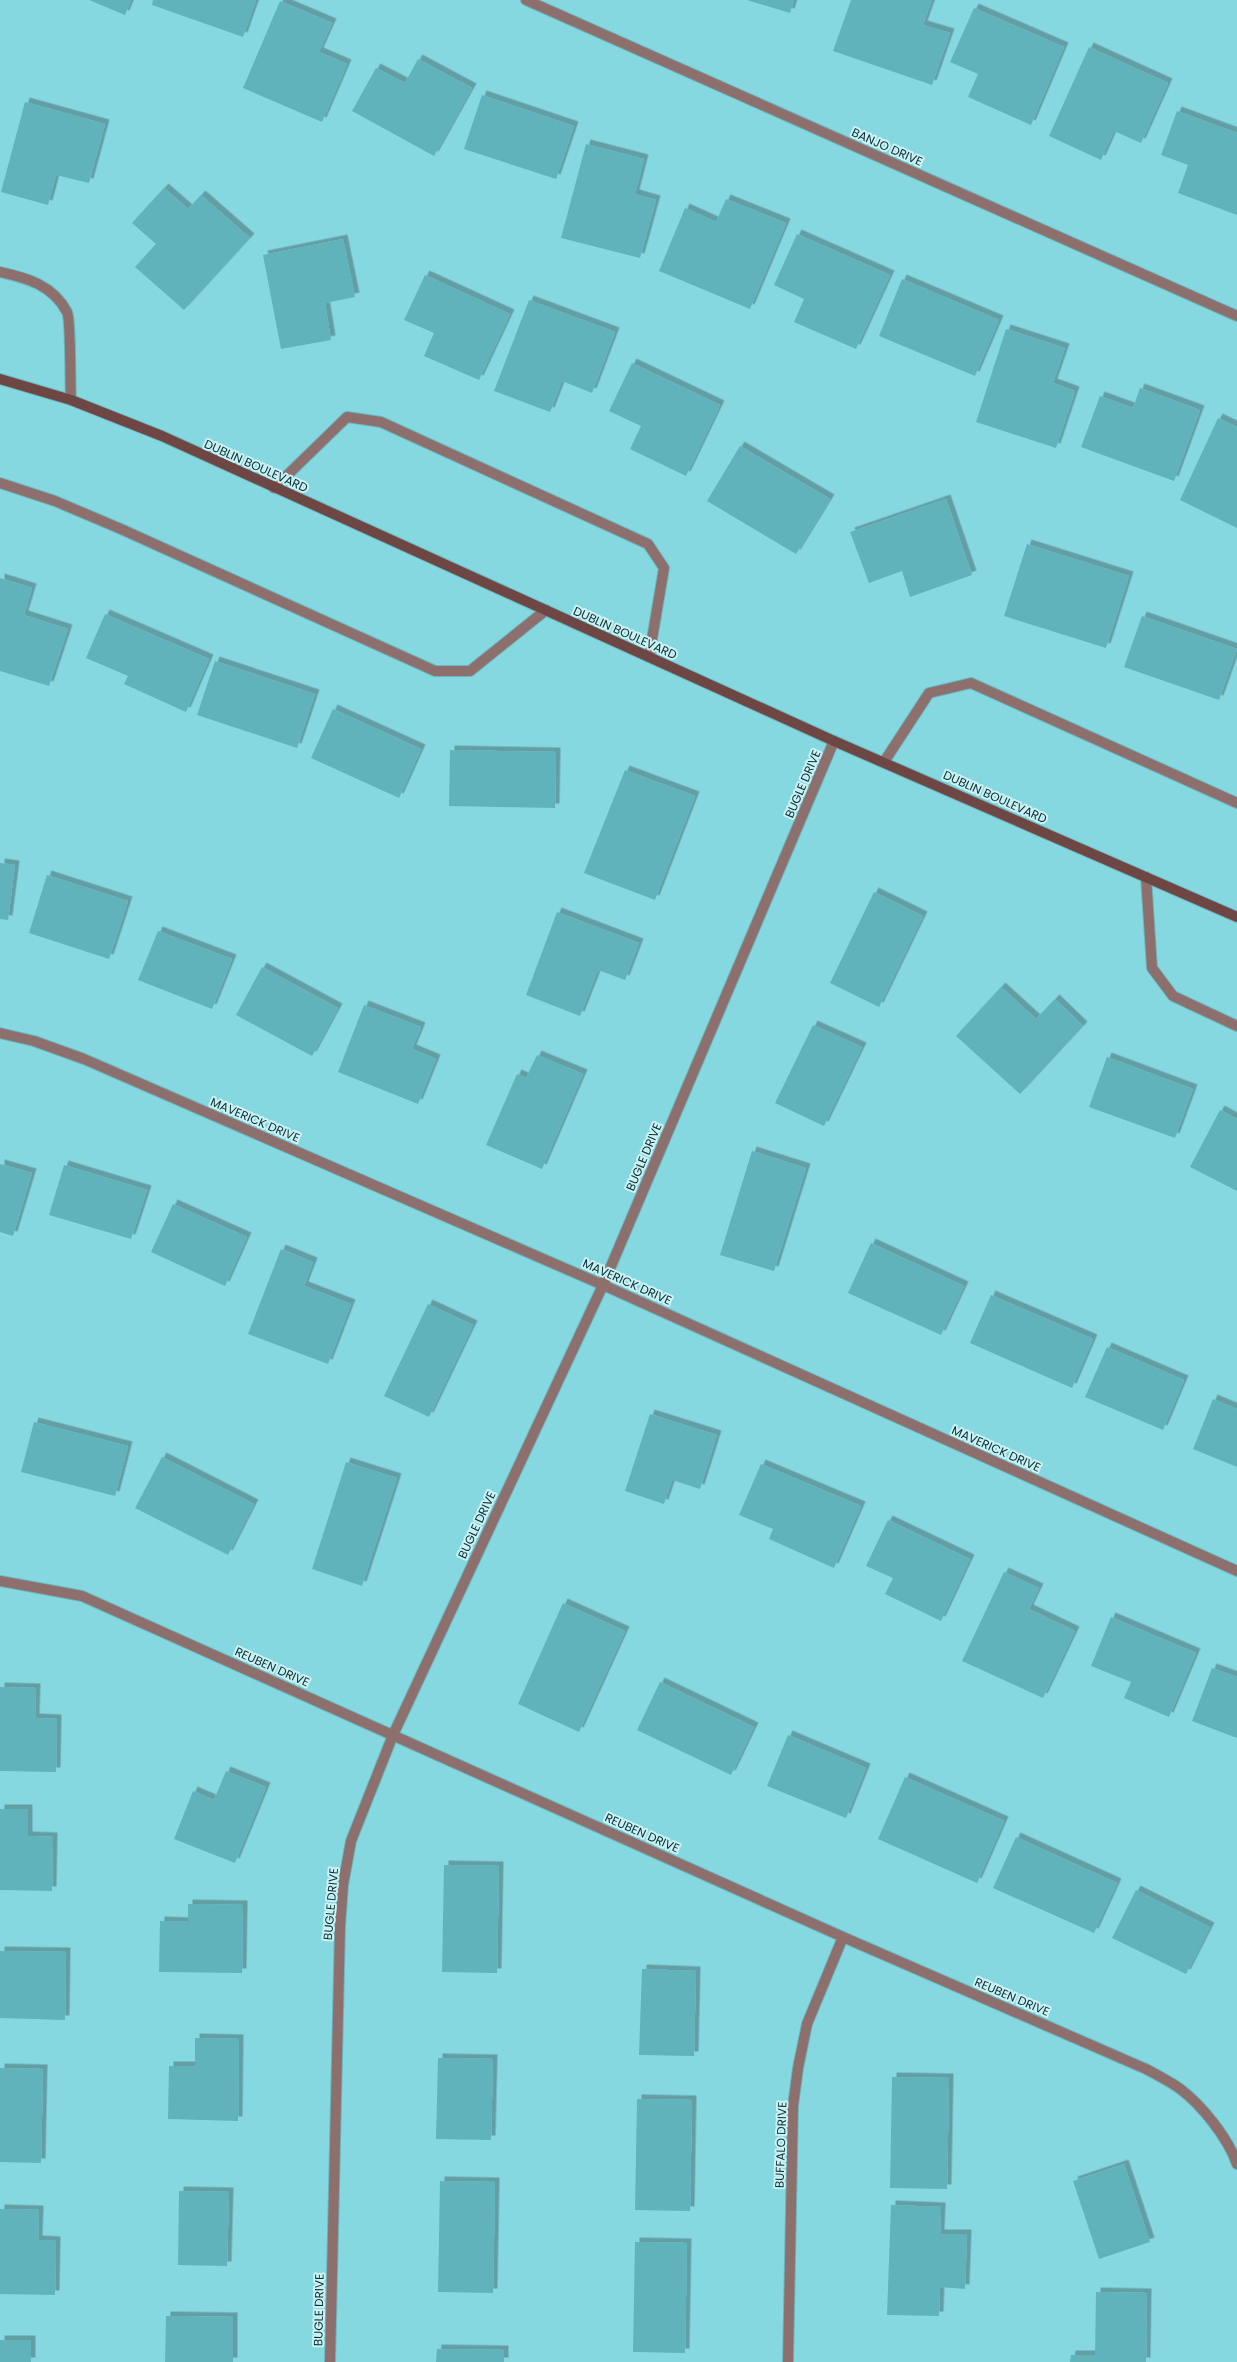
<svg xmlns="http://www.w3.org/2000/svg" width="1237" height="2362" font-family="Poppins,sans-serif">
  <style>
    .building { fill: #61b3ba; filter: url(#shadow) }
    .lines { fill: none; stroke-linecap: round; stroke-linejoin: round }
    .lane-casing { stroke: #6db6bd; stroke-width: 12 }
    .street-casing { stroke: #6db6bd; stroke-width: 12 }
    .secondary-casing { stroke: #6db6bd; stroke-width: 12 }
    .lane { stroke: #8d706e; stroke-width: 10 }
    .street { stroke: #8d706e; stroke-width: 10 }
    .secondary { stroke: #6e4644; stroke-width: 10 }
    .labels { text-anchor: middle; stroke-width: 4; stroke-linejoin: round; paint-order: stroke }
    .street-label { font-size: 12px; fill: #092e31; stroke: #cbf2f5 }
  </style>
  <defs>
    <filter id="shadow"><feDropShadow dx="4.5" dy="-4.5" stdDeviation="0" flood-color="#0004"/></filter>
  </defs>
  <rect width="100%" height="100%" fill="#86d8e0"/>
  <path class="building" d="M 89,0 L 131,0 L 125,15 Z
    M 153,0 L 256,0 L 243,37 L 152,5 Z
    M 747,0 L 794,0 L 790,13 Z
    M 851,0 L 932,0 L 923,25 L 950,33 L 932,85 L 833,51 Z
    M 280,1 L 332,23 L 319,52 L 347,64 L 322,122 L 243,88 Z
    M 974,8 L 1064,47 L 1031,125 L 968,97 L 978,74 L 950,62 Z
    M 1089,47 L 1168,83 L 1141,143 L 1114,131 L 1101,160 L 1049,136 Z
    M 418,59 L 472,88 L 434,156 L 352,111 L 376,68 L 405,83 Z
    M 482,95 L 574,126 L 556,179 L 464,149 Z
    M 25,102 L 105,124 L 89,183 L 56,175 L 48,205 L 1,192 Z
    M 1177,111 L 1237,133 L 1237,215 L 1178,193 L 1188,165 L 1161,155 Z
    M 586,144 L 644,159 L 635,194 L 656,200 L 640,258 L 561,238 Z
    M 164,188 L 188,209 L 201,195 L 250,238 L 184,310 L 135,267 L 156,244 L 132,223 Z
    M 726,199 L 786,223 L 750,309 L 659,271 L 685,208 L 716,222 Z
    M 797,234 L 890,275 L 856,349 L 794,322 L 804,299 L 774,285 Z
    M 343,239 L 355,297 L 325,303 L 331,340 L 281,349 L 263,255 Z
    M 425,275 L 510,314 L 479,380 L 424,356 L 434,333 L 404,320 Z
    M 902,279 L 999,320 L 975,376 L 879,336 Z
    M 529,300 L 615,332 L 592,393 L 562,381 L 550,412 L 494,391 Z
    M 1006,329 L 1065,348 L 1053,383 L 1075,391 L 1056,448 L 976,422 Z
    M 632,363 L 720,405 L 686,476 L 630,449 L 641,426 L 609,411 Z
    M 1140,388 L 1200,410 L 1174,481 L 1081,447 L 1100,396 L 1133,408 Z
    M 1218,418 L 1237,427 L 1237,528 L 1180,500 Z
    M 740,446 L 830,499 L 796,554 L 707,501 Z
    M 946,499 L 972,575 L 910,597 L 902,571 L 869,583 L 850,532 Z
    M 1027,544 L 1129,576 L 1106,648 L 1004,616 Z
    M 0,578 L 32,588 L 24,615 L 68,629 L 49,686 L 0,671 Z
    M 105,614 L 209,659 L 186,712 L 124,684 L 128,676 L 86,658 Z
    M 1142,616 L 1237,649 L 1219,700 L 1124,667 Z
    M 215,661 L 315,694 L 297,748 L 197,715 Z
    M 333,709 L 421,749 L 399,798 L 311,758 Z
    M 450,750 L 556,752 L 555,808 L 449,806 Z
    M 625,770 L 695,796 L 655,900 L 584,873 Z
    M 0,863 L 15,865 L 8,920 L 0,919 Z
    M 47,875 L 128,901 L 109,959 L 29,933 Z
    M 874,892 L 923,916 L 879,1007 L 830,983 Z
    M 557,912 L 639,943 L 625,980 L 598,970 L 580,1016 L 526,995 Z
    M 158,931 L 232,959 L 212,1009 L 138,980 Z
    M 262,967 L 338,1008 L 312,1056 L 236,1015 Z
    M 1001,987 L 1036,1019 L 1055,999 L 1083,1026 L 1020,1094 L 956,1036 Z
    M 364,1005 L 421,1027 L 412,1049 L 436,1059 L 418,1104 L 338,1072 Z
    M 813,1025 L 862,1047 L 824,1126 L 775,1103 Z
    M 537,1055 L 583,1074 L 542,1169 L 486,1145 L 517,1074 L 526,1078 Z
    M 1107,1057 L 1193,1089 L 1175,1138 L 1089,1107 Z
    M 1220,1110 L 1237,1119 L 1237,1191 L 1190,1167 Z
    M 752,1151 L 806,1168 L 774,1271 L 720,1255 Z
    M 0,1164 L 32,1173 L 13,1236 L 0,1232 Z
    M 64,1165 L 147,1190 L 131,1239 L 49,1215 Z
    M 173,1204 L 247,1237 L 225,1286 L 151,1252 Z
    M 871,1243 L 964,1286 L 941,1335 L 848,1293 Z
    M 281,1249 L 313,1262 L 304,1286 L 351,1304 L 328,1364 L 248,1334 Z
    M 991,1295 L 1093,1339 L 1072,1388 L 970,1343 Z
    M 428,1304 L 473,1325 L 429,1417 L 384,1396 Z
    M 1107,1347 L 1184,1380 L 1163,1430 L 1085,1397 Z
    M 1213,1399 L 1237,1409 L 1237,1467 L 1193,1449 Z
    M 650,1414 L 717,1435 L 700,1489 L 672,1480 L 664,1504 L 625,1491 Z
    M 34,1422 L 128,1446 L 115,1496 L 21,1472 Z
    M 162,1457 L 254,1504 L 228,1555 L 135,1508 Z
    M 346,1462 L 397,1478 L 362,1586 L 312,1569 Z
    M 761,1464 L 861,1506 L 834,1568 L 769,1539 L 773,1529 L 739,1515 Z
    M 888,1520 L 970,1559 L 941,1621 L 885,1594 L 893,1578 L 866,1566 Z
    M 1004,1572 L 1039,1588 L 1029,1609 L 1075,1631 L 1043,1698 L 962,1661 Z
    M 563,1603 L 625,1631 L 579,1732 L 518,1704 Z
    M 1111,1617 L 1196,1653 L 1169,1717 L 1124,1698 L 1131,1682 L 1091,1666 Z
    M 1212,1668 L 1237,1677 L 1237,1738 L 1192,1721 Z
    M 660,1682 L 754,1727 L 731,1775 L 637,1730 Z
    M 0,1687 L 36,1688 L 35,1718 L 57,1719 L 56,1772 L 0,1771 Z
    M 788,1735 L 866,1768 L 846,1818 L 767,1786 Z
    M 226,1771 L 266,1787 L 235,1863 L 174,1839 L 193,1791 L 214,1800 Z
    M 905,1777 L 1004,1821 L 977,1883 L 878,1839 Z
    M 0,1809 L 28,1809 L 28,1836 L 53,1837 L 52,1891 L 0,1890 Z
    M 1016,1837 L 1117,1883 L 1094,1933 L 993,1888 Z
    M 444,1865 L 499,1866 L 497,1973 L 442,1972 Z
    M 1136,1890 L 1210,1927 L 1186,1974 L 1112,1938 Z
    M 188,1904 L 243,1905 L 242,1973 L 159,1972 L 160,1921 L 188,1922 Z
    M 0,1951 L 66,1952 L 65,2020 L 0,2018 Z
    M 642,1969 L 696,1971 L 694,2056 L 639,2055 Z
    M 195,2038 L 239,2039 L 238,2121 L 168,2119 L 169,2066 L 195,2066 Z
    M 438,2058 L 493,2059 L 491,2140 L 436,2139 Z
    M 0,2068 L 43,2069 L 41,2163 L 0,2162 Z
    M 892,2077 L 949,2078 L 947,2189 L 890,2188 Z
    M 637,2099 L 692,2100 L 690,2211 L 635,2210 Z
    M 1124,2164 L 1150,2242 L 1099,2259 L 1073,2181 Z
    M 440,2181 L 495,2182 L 493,2293 L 438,2292 Z
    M 179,2191 L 229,2192 L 227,2266 L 178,2265 Z
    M 891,2205 L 941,2207 L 940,2234 L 967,2234 L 965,2289 L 940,2287 L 939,2316 L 887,2315 Z
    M 0,2209 L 39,2210 L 38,2240 L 56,2241 L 55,2295 L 0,2294 Z
    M 635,2242 L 687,2243 L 685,2353 L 633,2352 Z
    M 1096,2292 L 1147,2293 L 1146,2362 L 1070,2362 L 1071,2355 L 1095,2355 Z
    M 166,2316 L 233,2317 L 233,2362 L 165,2362 Z
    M 0,2340 L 31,2340 L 31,2362 L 0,2362 Z
    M 437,2349 L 504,2350 L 504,2362 L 436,2362 Z"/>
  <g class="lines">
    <defs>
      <path id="lane" d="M 0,272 C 27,278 53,285 67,312 C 71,319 70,386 71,400
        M 0,483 L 55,501 L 121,529 L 435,671 L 470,671 L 546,610
        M 274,488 L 347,417 L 381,422 L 648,544 L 664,568 L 649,657
        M 884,762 L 929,693 L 971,683 L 1237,803
        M 1146,877 L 1152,968 L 1173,996 L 1237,1026"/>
      <path id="street" d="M 526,0 L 1237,316
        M 0,1033 L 34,1041 L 84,1059 L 603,1285 L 1237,1571
        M 0,1581 L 82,1596 L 843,1937 L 1146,2069 C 1157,2075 1169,2081 1179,2088 C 1202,2105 1228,2138 1237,2164
        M 330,2362 L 340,1927 L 343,1885 L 351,1841 L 393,1735 L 603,1285 L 834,741
        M 788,2362 L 793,2106 L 798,2068 L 807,2024 L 843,1937"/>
      <path id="secondary" d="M 0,379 L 71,400 L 162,436 L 834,741 L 1237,917"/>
    </defs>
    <use href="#lane" class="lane-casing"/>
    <use href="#street" class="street-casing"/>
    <use href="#secondary" class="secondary-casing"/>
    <use href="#lane" class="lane"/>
    <use href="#street" class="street"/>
    <use href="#secondary" class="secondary"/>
  </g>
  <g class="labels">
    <g class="street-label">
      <text transform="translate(887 147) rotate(24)" y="4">BANJO DRIVE</text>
      <text transform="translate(256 466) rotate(24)" y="4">DUBLIN BOULEVARD</text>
      <text transform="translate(625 633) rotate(24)" y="4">DUBLIN BOULEVARD</text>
      <text transform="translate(803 784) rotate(-67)" y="4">BUGLE DRIVE</text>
      <text transform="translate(995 797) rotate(24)" y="4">DUBLIN BOULEVARD</text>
      <text transform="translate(255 1120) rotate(23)" y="4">MAVERICK DRIVE</text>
      <text transform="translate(644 1157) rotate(-67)" y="4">BUGLE DRIVE</text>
      <text transform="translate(627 1282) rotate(24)" y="4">MAVERICK DRIVE</text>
      <text transform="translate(996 1449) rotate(24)" y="4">MAVERICK DRIVE</text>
      <text transform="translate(477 1525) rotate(-65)" y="4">BUGLE DRIVE</text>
      <text transform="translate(272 1667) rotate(24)" y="4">REUBEN DRIVE</text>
      <text transform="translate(642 1833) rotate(24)" y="4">REUBEN DRIVE</text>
      <text transform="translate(331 1904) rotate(-85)" y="4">BUGLE DRIVE</text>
      <text transform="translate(1012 1997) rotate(23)" y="4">REUBEN DRIVE</text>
      <text transform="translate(781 2145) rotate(-88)" y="4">BUFFALO DRIVE</text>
      <text transform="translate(319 2310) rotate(-89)" y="4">BUGLE DRIVE</text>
    </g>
  </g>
</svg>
